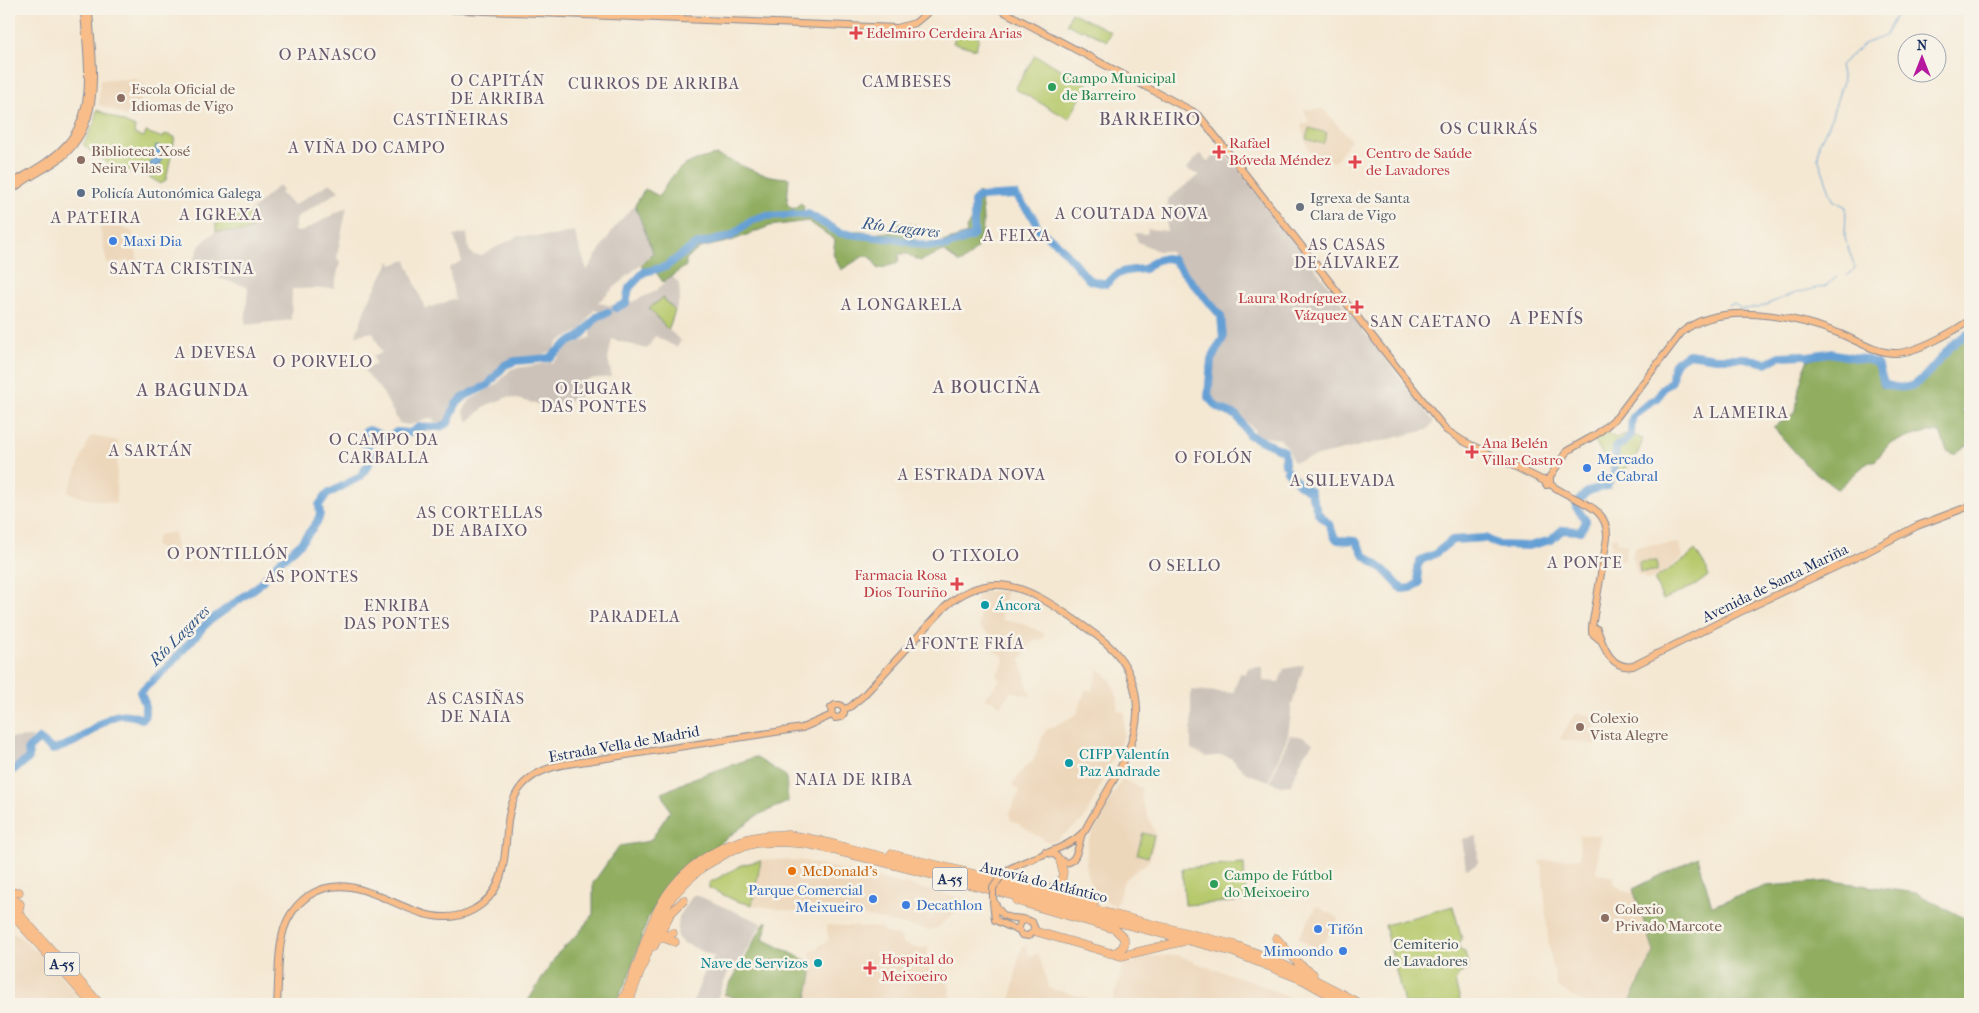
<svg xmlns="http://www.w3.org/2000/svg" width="1979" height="1013" font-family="'IM FELL French Canon',serif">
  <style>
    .built { fill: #edd7bb }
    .industrial { fill: #ccc2b9 }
    .green { fill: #b6c96c; stroke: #687c65 }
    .forest { fill: #90ad60; stroke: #566e5f }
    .water { fill: #639fd4; stroke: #3f6799 }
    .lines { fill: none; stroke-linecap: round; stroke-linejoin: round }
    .stream { stroke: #639fd4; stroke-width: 1 }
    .river { stroke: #639fd4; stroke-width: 8 }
    .major-casing { stroke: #888c98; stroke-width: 8 }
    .highway-casing { stroke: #888c98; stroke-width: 9 }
    .major { stroke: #f8bd89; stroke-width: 6 }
    .highway { stroke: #f8bd89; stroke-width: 8 }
    .major-bridge-casing { stroke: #888c98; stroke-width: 8; stroke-linecap: butt }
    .major-bridge { stroke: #f8bd89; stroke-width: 6 }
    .health-dot { fill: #e0444e; stroke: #f7f3e8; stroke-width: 2 }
    .leisure-dot { fill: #2e9e5b; stroke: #f7f3e8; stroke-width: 2 }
    .education-dot { fill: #8d6e63; stroke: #f7f3e8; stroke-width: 2 }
    .service-dot { fill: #5c6f8a; stroke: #f7f3e8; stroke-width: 2 }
    .worship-dot { fill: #6b7280; stroke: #f7f3e8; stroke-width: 2 }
    .shop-dot { fill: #3f7fe0; stroke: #f7f3e8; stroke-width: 2 }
    .culture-dot { fill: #0f9aa8; stroke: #f7f3e8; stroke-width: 2 }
    .food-dot { fill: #e8710a; stroke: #f7f3e8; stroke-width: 2 }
    .labels { text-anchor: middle; stroke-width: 5; stroke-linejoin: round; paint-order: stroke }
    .shield { fill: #f7f3e8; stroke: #5d6a87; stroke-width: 1 }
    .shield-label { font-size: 14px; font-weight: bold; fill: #1b2f5e }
    .health-label { font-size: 15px; fill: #be3a42; stroke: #f7f3e8; text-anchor: start }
    .leisure-label { font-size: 15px; fill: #27864d; stroke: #f7f3e8; text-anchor: start }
    .education-label { font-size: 15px; fill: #785e54; stroke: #f7f3e8; text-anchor: start }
    .service-label { font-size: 15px; fill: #4e5e75; stroke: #f7f3e8; text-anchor: start }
    .worship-label { font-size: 15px; fill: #5b616d; stroke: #f7f3e8; text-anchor: start }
    .shop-label { font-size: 15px; fill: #366cbe; stroke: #f7f3e8; text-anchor: start }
    .street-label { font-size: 15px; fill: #1b2f5e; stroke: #f7f3e8 }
    .culture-label { font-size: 15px; fill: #0d838f; stroke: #f7f3e8; text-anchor: start }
    .food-label { font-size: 15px; fill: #c56008; stroke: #f7f3e8; text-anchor: start }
    .park-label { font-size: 15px; fill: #425662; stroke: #f7f3e8 }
    .neighbourhood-label { font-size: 16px; letter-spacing: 1px; fill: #68586e; stroke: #f7f3e8 }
    .water-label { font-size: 16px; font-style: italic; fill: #345687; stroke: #f7f3e8 }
    .quarter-label { font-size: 18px; letter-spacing: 1px; fill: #68586e; stroke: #f7f3e8 }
  </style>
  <rect width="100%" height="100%" fill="#f7f3e8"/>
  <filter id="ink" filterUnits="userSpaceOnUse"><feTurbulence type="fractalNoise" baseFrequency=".02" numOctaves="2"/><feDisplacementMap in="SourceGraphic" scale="10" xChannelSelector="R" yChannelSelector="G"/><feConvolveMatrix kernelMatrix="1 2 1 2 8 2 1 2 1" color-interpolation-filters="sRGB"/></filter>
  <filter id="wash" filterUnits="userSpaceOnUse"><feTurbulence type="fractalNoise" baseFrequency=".0096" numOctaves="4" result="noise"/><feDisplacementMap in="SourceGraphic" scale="20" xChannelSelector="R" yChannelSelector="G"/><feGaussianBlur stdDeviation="1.12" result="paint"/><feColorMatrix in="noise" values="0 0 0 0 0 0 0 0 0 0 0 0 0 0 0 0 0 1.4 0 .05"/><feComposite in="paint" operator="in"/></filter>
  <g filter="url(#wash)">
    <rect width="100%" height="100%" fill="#f4e8d3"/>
    <path class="built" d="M 747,9 L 774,9 L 774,18 L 739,17 L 739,12 Z
      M 135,79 L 146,86 L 135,120 L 99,104 L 100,80 Z
      M 1304,109 L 1323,109 L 1351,140 L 1334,162 L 1309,152 L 1301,125 L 1309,122 Z
      M 107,221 L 132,232 L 138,262 L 132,265 L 129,261 L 107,264 L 99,223 Z
      M 94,436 L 118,441 L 116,503 L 83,498 L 68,492 L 90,437 Z
      M 175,532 L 175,557 L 155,546 L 158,535 Z
      M 1612,537 L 1618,538 L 1617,542 L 1627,544 L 1625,561 L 1617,558 L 1617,553 L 1610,550 Z
      M 1679,543 L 1682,558 L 1660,575 L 1647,580 L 1643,576 L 1638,575 L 1632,555 L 1636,546 Z
      M 986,591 L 1006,591 L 1001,620 L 1021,623 L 1043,633 L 1044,636 L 1043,639 L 1034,640 L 1020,660 L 1031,696 L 1011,691 L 1000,707 L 995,701 L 984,698 L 1000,680 L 996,676 L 1004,662 L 1002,655 L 993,651 L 998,640 L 980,628 L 979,611 L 975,610 L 977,594 Z
      M 1099,669 L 1111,680 L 1118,699 L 1117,710 L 1124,712 L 1124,735 L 1085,818 L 1057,840 L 1048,842 L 1010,819 L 1010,811 L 1020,791 L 1012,785 L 1023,769 L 1033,761 L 1045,731 L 1077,714 L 1086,689 L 1091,691 Z
      M 1578,714 L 1596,716 L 1594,730 L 1596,745 L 1560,739 L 1574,715 Z
      M 1122,779 L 1141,788 L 1142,802 L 1156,835 L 1149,861 L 1124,880 L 1116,906 L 1103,900 L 1096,892 L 1088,878 L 1086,863 L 1088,841 Z
      M 1579,835 L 1600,835 L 1596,874 L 1613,876 L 1615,884 L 1621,889 L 1630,893 L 1640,890 L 1663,905 L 1647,1004 L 1585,1004 L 1557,986 L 1549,948 L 1542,867 L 1539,861 L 1580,858 Z
      M 772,859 L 804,861 L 962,898 L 965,901 L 965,904 L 937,928 L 929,930 L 850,913 L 792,911 L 752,905 L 761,860 Z
      M 1317,906 L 1339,919 L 1319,951 L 1298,938 Z
      M 826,925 L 882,928 L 883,931 L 901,937 L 902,943 L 919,949 L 928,947 L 928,964 L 931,974 L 947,971 L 951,1001 L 955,1004 L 806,1004 L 812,975 L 810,951 L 812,951 L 829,940 Z
      M 9,931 L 20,937 L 34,950 L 36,949 L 87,1004 L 9,1004 Z
      M 1023,946 L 1026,946 L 1029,956 L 1038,953 L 1049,988 L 1108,1004 L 1010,1004 L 1019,956 Z
      M 1179,955 L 1196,963 L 1257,983 L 1292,999 L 1289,1004 L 1112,1004 L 1124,961 L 1135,963 L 1136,957 Z
      M 724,994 L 753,1004 L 720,1004 Z"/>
    <path class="industrial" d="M 1220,153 L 1232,161 L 1434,422 L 1427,430 L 1293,462 L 1288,448 L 1280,439 L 1256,436 L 1254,429 L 1230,408 L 1223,407 L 1209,396 L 1212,361 L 1225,337 L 1223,317 L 1169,251 L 1158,251 L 1138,242 L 1135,233 L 1147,234 L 1148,229 L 1167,231 L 1168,199 L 1199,175 L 1186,169 L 1200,154 L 1207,161 Z
      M 330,183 L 339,191 L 297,217 L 294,231 L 301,232 L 347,207 L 337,255 L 338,261 L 340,262 L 334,288 L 292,289 L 291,320 L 245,325 L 248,287 L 215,277 L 192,264 L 200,245 L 216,231 L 243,232 L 253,222 L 249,213 L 279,185 L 283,190 L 280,193 L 294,205 Z
      M 635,205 L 653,253 L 597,303 L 621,307 L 654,292 L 672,276 L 679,284 L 680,297 L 669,330 L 681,341 L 676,347 L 655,336 L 647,349 L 612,339 L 608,359 L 612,377 L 588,379 L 580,383 L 583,395 L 542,413 L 542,405 L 508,397 L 487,405 L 468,422 L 463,411 L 470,400 L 496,385 L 511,369 L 554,362 L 568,347 L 591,337 L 591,331 L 599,318 L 609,314 L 594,310 L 580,331 L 564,338 L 557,343 L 554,350 L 536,357 L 508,360 L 499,366 L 490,379 L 466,392 L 453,402 L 449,418 L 444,422 L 435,423 L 432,418 L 409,425 L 399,423 L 383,393 L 364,370 L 376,364 L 373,356 L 382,353 L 373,332 L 356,335 L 367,304 L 390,261 L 392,265 L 406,260 L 425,309 L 455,299 L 449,268 L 462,261 L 454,236 L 467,233 L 469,250 L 473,255 L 482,255 L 518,236 L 553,236 L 574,231 L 587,270 L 616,225 Z
      M 1304,665 L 1292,704 L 1288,735 L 1269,781 L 1246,773 L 1231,758 L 1223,755 L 1206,757 L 1191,749 L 1191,690 L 1233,693 L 1240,673 L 1245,674 L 1249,667 L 1263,667 L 1263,681 L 1279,682 L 1284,669 Z
      M 1290,735 L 1304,737 L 1313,743 L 1303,756 L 1291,785 L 1281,786 L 1270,782 Z
      M 33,737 L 26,748 L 27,757 L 9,771 L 9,738 Z
      M 1477,836 L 1478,862 L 1476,865 L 1466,869 L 1462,839 Z
      M 693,895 L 696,895 L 762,923 L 737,967 L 731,965 L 715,1004 L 692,1004 L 709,961 L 715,957 L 682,942 L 677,937 L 679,917 Z"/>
    <path class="green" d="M 1071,12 L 1111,32 L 1107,41 L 1083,29 L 1081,31 L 1067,24 Z
      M 957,31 L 979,37 L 976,49 L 953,43 Z
      M 1035,55 L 1088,84 L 1069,119 L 1015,89 Z
      M 97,110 L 135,127 L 134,134 L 144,137 L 146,132 L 163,138 L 165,134 L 175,137 L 166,180 L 161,184 L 132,167 L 125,177 L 83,145 L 94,123 Z
      M 1309,128 L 1327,133 L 1323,144 L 1306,139 Z
      M 249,213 L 253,222 L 250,230 L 243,232 L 216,231 L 216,223 Z
      M 663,298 L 675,311 L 668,330 L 649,308 Z
      M 1607,431 L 1615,438 L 1629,433 L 1643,439 L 1635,461 L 1616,477 L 1594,440 Z
      M 1695,550 L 1707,569 L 1708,576 L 1696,585 L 1663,600 L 1654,579 L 1687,558 Z
      M 1657,561 L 1657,571 L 1640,572 L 1639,562 Z
      M 1143,833 L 1154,836 L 1148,857 L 1137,854 Z
      M 761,860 L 752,905 L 736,901 L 709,888 L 709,883 L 742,865 Z
      M 1244,864 L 1246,901 L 1185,905 L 1182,868 Z
      M 1453,906 L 1462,939 L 1459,943 L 1460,950 L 1465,952 L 1469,969 L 1459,974 L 1455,982 L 1461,1004 L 1404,1004 L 1385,925 Z"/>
    <path class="forest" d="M 716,155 C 744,165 758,177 789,178 L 787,204 L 793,209 L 801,203 L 804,206 L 803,211 C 818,212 828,226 843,230 C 852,233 863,228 871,234 L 891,232 L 900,223 L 915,225 L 909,235 L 924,248 L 967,234 L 966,229 L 971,220 L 971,204 L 979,192 C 985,219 988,248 960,263 L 943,251 L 920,261 L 907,254 L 899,254 L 898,263 L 878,269 L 871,257 L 864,256 L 841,270 L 833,254 L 835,240 L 808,221 L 770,226 L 731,241 L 700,248 L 686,259 L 686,266 L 663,282 L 655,271 L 647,274 L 641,265 L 653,253 L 635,205 L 645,189 L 659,196 C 678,166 681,163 716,155 Z
      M 1970,339 L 1970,400 L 1962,410 L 1970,419 L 1970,443 L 1954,454 L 1947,451 L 1940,432 L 1926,432 L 1890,443 L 1875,461 L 1869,461 L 1838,489 L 1808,467 L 1773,427 L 1791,416 L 1796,410 L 1799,388 L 1807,361 L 1828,355 L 1871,364 L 1877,369 L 1881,387 L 1900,389 L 1915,387 L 1939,365 L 1956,343 L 1959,340 Z
      M 755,757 L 786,776 L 788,802 L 758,815 L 715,847 L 684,867 L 667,886 L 648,918 L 629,976 L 615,1004 L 526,1004 L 558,953 L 579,933 L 593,914 L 593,883 L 619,846 L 650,841 L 670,811 L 662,793 L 694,778 Z
      M 1698,857 L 1712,906 L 1766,886 L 1833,881 L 1916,893 L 1970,921 L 1970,1004 L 1629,1004 L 1654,952 L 1633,889 Z
      M 765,922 L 768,922 L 763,939 L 811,963 L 812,975 L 806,1004 L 753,1004 L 724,994 Z"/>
    <path class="water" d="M 156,145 L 161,147 L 162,157 L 160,166 L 154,168 L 149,165 L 154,158 Z"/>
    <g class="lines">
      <path class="stream" d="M 1847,276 L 1855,268 L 1845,238 L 1846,207 L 1833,200 L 1818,158 L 1819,143 L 1829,125 L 1843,81 L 1840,65 L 1864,44 L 1885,36 L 1899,9
        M 1728,305 L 1734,304 L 1742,309 L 1758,308 L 1792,294 L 1825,286 L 1837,277"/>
      <path class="river" d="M 616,308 L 626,303 L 629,288 L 644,272 L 665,267 L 695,245 L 731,236 L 752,220 L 764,216 L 808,214 L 840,233 L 895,239 L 926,246 L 946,246 L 971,237 L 974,233 L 974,202 L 979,197 L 1015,195 L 1034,218 L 1038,229 L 1058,244 L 1089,280 L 1106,284 C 1120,269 1126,271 1145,269 L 1154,261 L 1165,258 L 1172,259 L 1221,316 L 1223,338 L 1211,360 L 1208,397 L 1217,407 L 1237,416 L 1249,435 L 1284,451 L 1285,464
        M 1808,356 L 1829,353 L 1868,360 L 1876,363 L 1880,370 L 1884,384 C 1892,387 1902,389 1911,386 C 1929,380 1946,343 1970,333
        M 1287,471 L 1300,485 L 1310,491 L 1318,513 L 1329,524 L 1335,538 L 1338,540 L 1356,541 L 1364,555 L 1385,571 L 1402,589 L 1411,588 L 1419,583 L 1417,567 L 1421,560 L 1435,554 L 1452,540 L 1485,538 L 1499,545 L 1529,546 L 1551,540 L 1562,530 L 1581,531 L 1586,521 L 1576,507 C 1582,491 1592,489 1607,486 L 1614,472 L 1616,446 L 1624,443 L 1631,434 C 1632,418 1629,417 1644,407 C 1649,403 1651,400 1658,398 L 1663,388 L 1672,381 L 1673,368 L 1677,361 L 1689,354 L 1716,358 L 1746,358 L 1766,363 L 1780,356 L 1803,355
        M 9,773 L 27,760 L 29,758 L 28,749 L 39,739 L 53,750 C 61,747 71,744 79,739 C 102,726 112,706 142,719 L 145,717 L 145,703 L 140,692 L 166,669 L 208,622 L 258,586 L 277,564 L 301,543 L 317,522 L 320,514 L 319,505 L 326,495 L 361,476 L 373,457 L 371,450 L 360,440 L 365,432 L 369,430 L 386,437 L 397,432 L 410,433 L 419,427 L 440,427 L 448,423 L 456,404 L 465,396 L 488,385 L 505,365 L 515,361 L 549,358 L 569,342 L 580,337 L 597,317 L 608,312"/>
    </g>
  </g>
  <g filter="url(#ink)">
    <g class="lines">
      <defs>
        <path id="major" d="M 439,9 L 897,28 L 915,23 L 932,9
          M 999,9 L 1192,111 L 1201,118 L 1446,430 L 1463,441 L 1544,481
          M 9,185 C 28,173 51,162 66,145 C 99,109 86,54 84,9
          M 9,193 C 23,178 46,170 62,157 C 106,119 91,59 89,9
          M 1549,478 L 1567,451 L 1597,434 L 1617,417 L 1681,333 C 1719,300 1794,316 1838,333 C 1856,340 1875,353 1895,353 C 1916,353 1953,332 1970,320
          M 1550,484 L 1550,479 L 1545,480 L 1546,485 L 1550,484 C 1572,502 1609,503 1607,538 L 1592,627 L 1592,633 L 1599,639
          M 1592,627 L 1597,629 C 1603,645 1610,670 1633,666 L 1740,612 L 1859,556 L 1917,526 L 1970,506
          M 844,709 L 850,707 L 863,696 L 945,607 C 990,567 1029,588 1072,618 C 1108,643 1135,660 1137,709 C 1139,749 1103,795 1085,830 C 1070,850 1027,857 1004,872
          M 832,715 L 831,708 L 835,705 L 840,705 L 844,709
          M 832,715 L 835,718 L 841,717 L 844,713 L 844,709
          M 1045,852 L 1055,855 L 1065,863 C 1078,862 1078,845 1082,834
          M 993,899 C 1005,927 1014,913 1032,922 L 1035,929 L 1029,936 L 1022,935 L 1018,929 L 1021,922 L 1025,920
          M 993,902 L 995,920 L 1019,931
          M 277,1004 C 279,980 277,953 284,929 C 288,916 297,904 308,896 C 365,859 416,941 473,910 C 537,875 470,785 561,765 L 802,728 L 832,715"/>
        <path id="highway" d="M 891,854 L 1094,903
          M 1044,888 L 1052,888 L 1061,883 L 1063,872 L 1060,860
          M 9,893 L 19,892
          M 9,899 L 14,899 L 20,904 L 18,914 L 9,924
          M 1017,901 L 1115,929 L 1124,938 L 1124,946 L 1117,952 L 1109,953
          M 9,903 L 100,1004
          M 9,911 L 92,1004
          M 1034,931 L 1121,956 L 1184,941
          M 664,938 L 675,942
          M 1276,938 L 1299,964 L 1313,974
          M 657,940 L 673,933
          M 654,946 L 670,914 L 684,900
          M 620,1004 C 637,976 642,942 657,912 C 680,863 734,832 788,835 C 807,837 826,842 844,847 L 1235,945 C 1279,961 1320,981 1360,1004
          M 628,1004 L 661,917 L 672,897 L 685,883 L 703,867 L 732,850 L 757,843 L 782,842 L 808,844 L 883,862 L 1233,952 L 1303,980 L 1346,1004"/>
      </defs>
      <use href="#major" class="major-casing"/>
      <use href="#highway" class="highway-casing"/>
      <use href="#major" class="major"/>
      <use href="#highway" class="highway"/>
      <defs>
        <path id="major-bridge" d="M 993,899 L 993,888 L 1004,872"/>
      </defs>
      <use href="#major-bridge" class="major-bridge-casing"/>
      <use href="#major-bridge" class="major-bridge"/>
    </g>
  </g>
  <g class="health-dot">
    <path d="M853.5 25.5h5v5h5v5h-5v5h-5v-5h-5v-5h5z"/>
    <path d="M1216.5 144.5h5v5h5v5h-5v5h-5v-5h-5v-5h5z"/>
    <path d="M1352.5 154.5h5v5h5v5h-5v5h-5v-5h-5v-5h5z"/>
    <path d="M1354.5 299.5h5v5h5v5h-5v5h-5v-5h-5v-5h5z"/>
    <path d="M1469.5 444.5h5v5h5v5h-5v5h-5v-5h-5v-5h5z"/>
    <path d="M954.5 576.5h5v5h5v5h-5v5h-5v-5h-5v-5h5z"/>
    <path d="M867.5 960.5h5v5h5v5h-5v5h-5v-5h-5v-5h5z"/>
  </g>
  <g class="leisure-dot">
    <circle cx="1052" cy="87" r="5"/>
    <circle cx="1214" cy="884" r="5"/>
  </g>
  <g class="education-dot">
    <circle cx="121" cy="98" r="5"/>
    <circle cx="81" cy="160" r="5"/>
    <circle cx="1580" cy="727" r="5"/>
    <circle cx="1605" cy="918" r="5"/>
  </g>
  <circle class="service-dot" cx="81" cy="193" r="5"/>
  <circle class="worship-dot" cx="1300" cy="207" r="5"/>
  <g class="shop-dot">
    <circle cx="113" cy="241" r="5"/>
    <circle cx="1587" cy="468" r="5"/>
    <circle cx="873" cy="899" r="5"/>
    <circle cx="906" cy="905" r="5"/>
    <circle cx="1318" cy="929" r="5"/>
    <circle cx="1343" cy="951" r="5"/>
  </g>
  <g class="culture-dot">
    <circle cx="985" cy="605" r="5"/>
    <circle cx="1069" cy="763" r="5"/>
    <circle cx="818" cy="963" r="5"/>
  </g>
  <circle class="food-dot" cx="792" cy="871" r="5"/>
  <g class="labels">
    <g class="shield">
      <rect x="932.5" y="867.5" width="35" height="23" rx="4"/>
      <rect x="44.5" y="952.5" width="35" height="23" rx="4"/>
    </g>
    <g class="shield-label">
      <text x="950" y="884">A-55</text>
      <text x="62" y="969">A-55</text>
    </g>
    <g class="health-label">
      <text x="866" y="38">Edelmiro Cerdeira Arias</text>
      <text x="1229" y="148">Rafael<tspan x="1229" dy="17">Bóveda Méndez</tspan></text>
      <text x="1366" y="158">Centro de Saúde<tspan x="1366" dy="17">de Lavadores</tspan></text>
      <text x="1347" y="303" text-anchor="end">Laura Rodríguez<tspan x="1347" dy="17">Vázquez</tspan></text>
      <text x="1482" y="448">Ana Belén<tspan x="1482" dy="17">Villar Castro</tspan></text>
      <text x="947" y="580" text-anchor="end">Farmacia Rosa<tspan x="947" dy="17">Dios Touriño</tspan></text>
      <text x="881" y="964">Hospital do<tspan x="881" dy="17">Meixoeiro</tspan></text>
    </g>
    <g class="leisure-label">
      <text x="1062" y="83">Campo Municipal<tspan x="1062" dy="17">de Barreiro</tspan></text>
      <text x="1224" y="880">Campo de Fútbol<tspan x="1224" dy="17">do Meixoeiro</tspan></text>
    </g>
    <g class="education-label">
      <text x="131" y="94">Escola Oficial de<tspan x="131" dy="17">Idiomas de Vigo</tspan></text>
      <text x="91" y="156">Biblioteca Xosé<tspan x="91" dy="17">Neira Vilas</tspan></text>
      <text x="1590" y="723">Colexio<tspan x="1590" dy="17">Vista Alegre</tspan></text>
      <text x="1615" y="914">Colexio<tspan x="1615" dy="17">Privado Marcote</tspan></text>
    </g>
    <g class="service-label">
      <text x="91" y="198">Policía Autonómica Galega</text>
    </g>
    <g class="worship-label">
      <text x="1310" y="203">Igrexa de Santa<tspan x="1310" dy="17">Clara de Vigo</tspan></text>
    </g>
    <g class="shop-label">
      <text x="123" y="246">Maxi Dia</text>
      <text x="1597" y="464">Mercado<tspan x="1597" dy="17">de Cabral</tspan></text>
      <text x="863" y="895" text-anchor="end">Parque Comercial<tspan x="863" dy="17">Meixueiro</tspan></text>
      <text x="916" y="910">Decathlon</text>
      <text x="1328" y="934">Tifón</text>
      <text x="1333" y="956" text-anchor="end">Mimoondo</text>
    </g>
    <g class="street-label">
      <text transform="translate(1775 583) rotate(-26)" y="5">Avenida de Santa Mariña</text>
      <text transform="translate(624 744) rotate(-10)" y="5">Estrada Vella de Madrid</text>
      <text transform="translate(1044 882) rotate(14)" y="5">Autovía do Atlántico</text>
    </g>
    <g class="culture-label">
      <text x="995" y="610">Áncora</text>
      <text x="1079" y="759">CIFP Valentín<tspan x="1079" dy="17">Paz Andrade</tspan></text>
      <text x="808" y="968" text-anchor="end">Nave de Servizos</text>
    </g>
    <g class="food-label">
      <text x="802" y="876">McDonald's</text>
    </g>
    <g class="park-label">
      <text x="1426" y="949">Cemiterio<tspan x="1426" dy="17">de Lavadores</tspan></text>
    </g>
    <g class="neighbourhood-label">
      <text x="328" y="60">O PANASCO</text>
      <text x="498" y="86">O CAPITÁN<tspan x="498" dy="18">DE ARRIBA</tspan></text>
      <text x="907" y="87">CAMBESES</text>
      <text x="654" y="89">CURROS DE ARRIBA</text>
      <text x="451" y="125">CASTIÑEIRAS</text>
      <text x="1489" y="134">OS CURRÁS</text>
      <text x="367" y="153">A VIÑA DO CAMPO</text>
      <text x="1132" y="219">A COUTADA NOVA</text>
      <text x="221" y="220">A IGREXA</text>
      <text x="96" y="223">A PATEIRA</text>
      <text x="1017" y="241">A FEIXA</text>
      <text x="1347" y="250">AS CASAS<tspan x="1347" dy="18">DE ÁLVAREZ</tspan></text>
      <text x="182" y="274">SANTA CRISTINA</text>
      <text x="902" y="310">A LONGARELA</text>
      <text x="1431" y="327">SAN CAETANO</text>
      <text x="216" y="358">A DEVESA</text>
      <text x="323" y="367">O PORVELO</text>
      <text x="594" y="394">O LUGAR<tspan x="594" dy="18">DAS PONTES</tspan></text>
      <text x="1741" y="418">A LAMEIRA</text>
      <text x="384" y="445">O CAMPO DA<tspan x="384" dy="18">CARBALLA</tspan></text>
      <text x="151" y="456">A SARTÁN</text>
      <text x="1214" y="463">O FOLÓN</text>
      <text x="972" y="480">A ESTRADA NOVA</text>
      <text x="1343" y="486">A SULEVADA</text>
      <text x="480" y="518">AS CORTELLAS<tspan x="480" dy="18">DE ABAIXO</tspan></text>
      <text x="228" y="559">O PONTILLÓN</text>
      <text x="976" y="561">O TIXOLO</text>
      <text x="1585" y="568">A PONTE</text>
      <text x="1185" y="571">O SELLO</text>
      <text x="312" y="582">AS PONTES</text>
      <text x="397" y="611">ENRIBA<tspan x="397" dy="18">DAS PONTES</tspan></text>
      <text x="635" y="622">PARADELA</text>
      <text x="965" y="649">A FONTE FRÍA</text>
      <text x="476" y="704">AS CASIÑAS<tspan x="476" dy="18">DE NAIA</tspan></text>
      <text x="854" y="785">NAIA DE RIBA</text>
    </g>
    <g class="water-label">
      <text transform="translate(901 227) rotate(7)" y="6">Río Lagares</text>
      <text transform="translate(179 635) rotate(-45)" y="6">Río Lagares</text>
    </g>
    <g class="quarter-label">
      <text x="1150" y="125">BARREIRO</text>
      <text x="1547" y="324">A PENÍS</text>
      <text x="987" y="393">A BOUCIÑA</text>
      <text x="193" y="396">A BAGUNDA</text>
    </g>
  </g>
  <rect width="1979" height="1013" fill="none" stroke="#f7f3e8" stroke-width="30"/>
  <g transform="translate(1922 58)"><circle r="24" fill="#f7f3e8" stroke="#9fa5b1"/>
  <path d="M0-4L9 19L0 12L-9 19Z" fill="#b5179e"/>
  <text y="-8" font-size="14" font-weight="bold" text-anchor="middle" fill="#1b2f5e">N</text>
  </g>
</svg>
